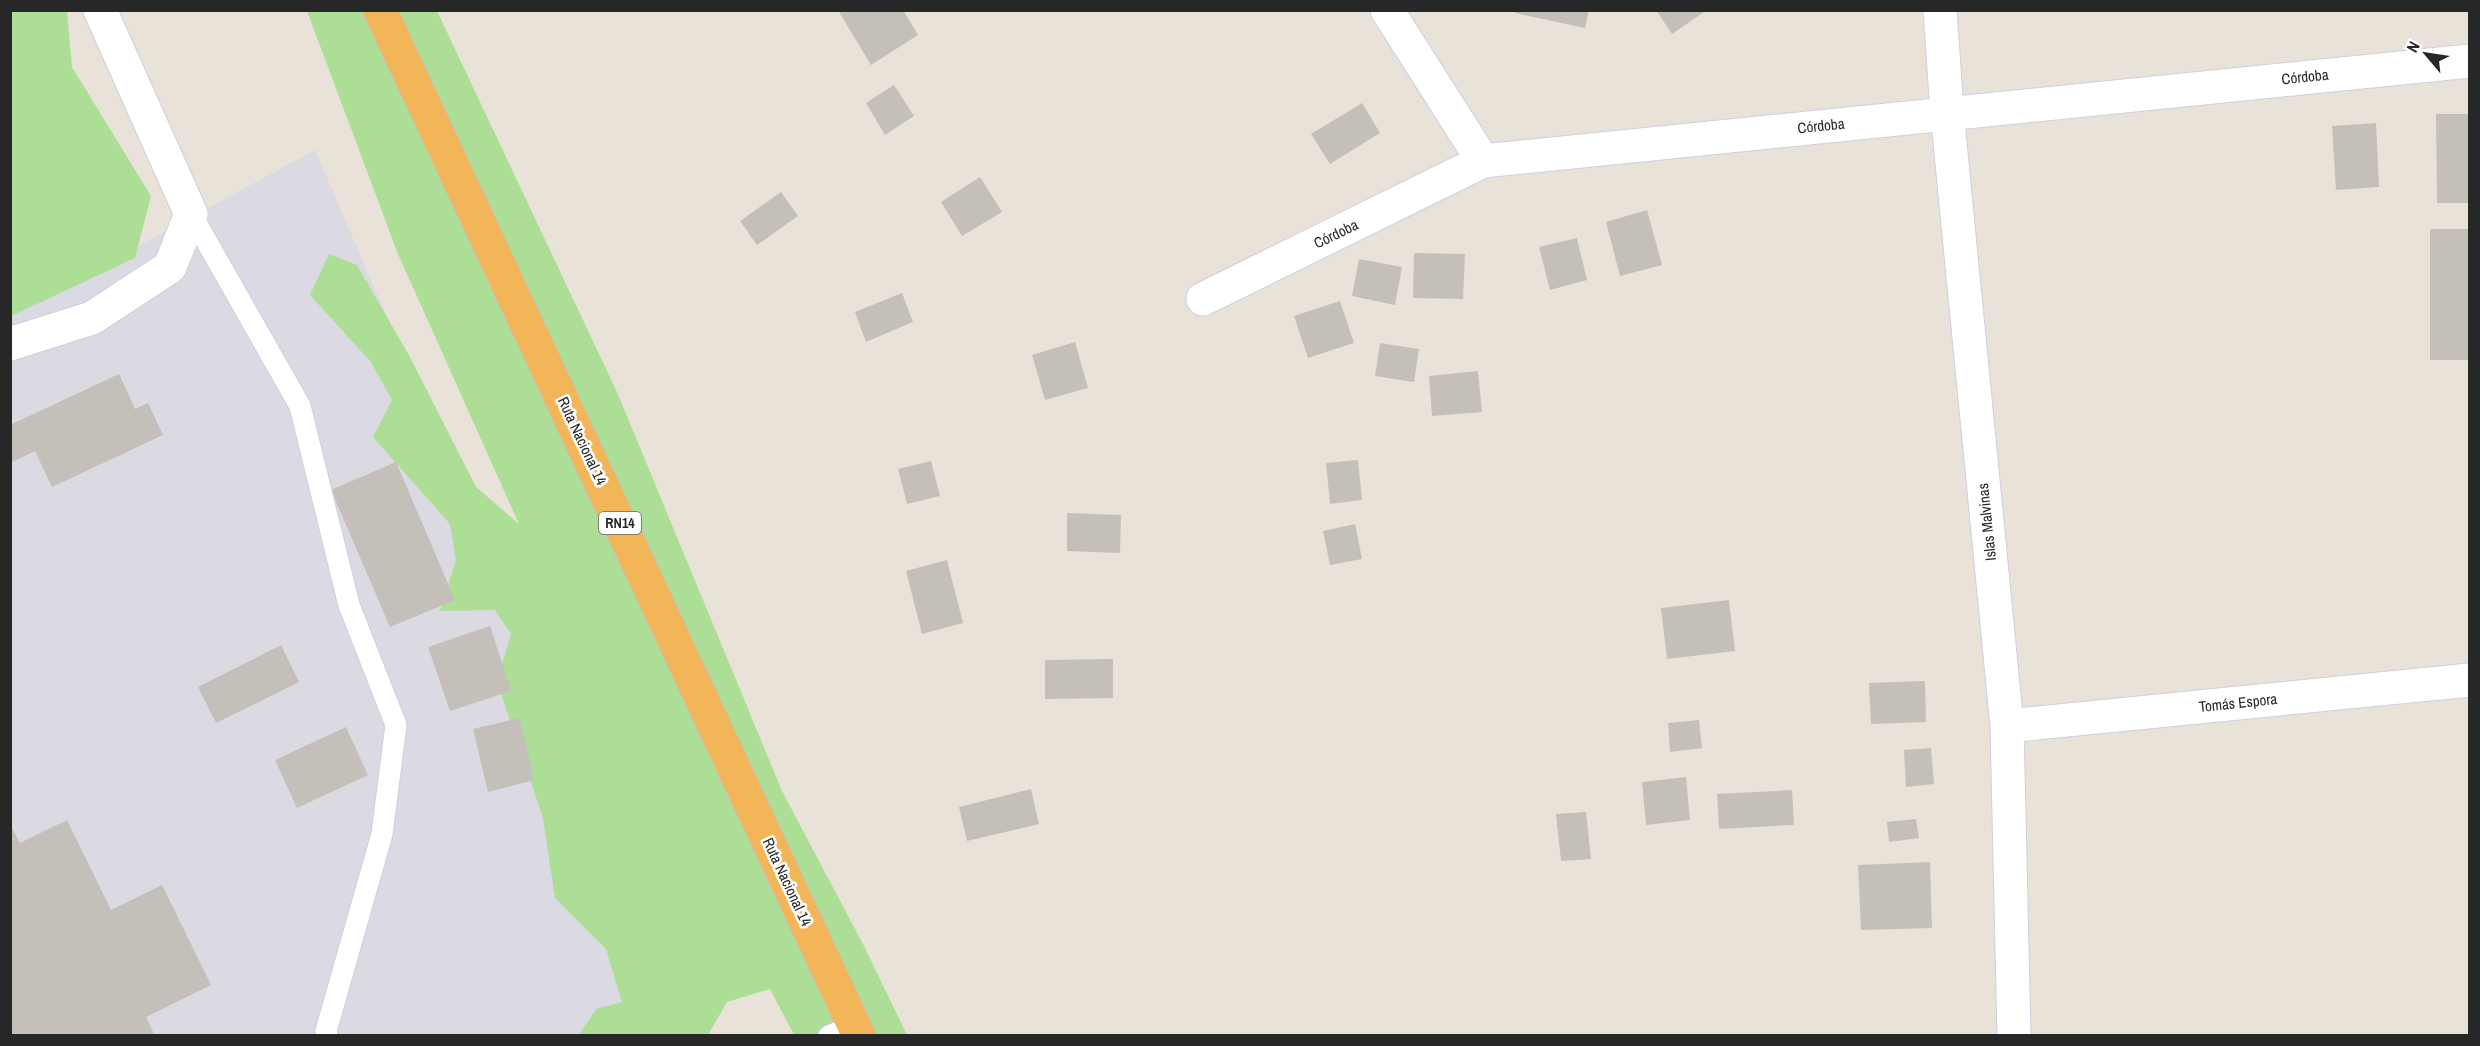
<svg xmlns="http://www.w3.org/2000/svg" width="2480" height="1046" font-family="'Archivo Narrow',sans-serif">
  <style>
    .industrial { fill: #dbd9e1 }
    .green { fill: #acdf95 }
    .building { fill: #c4bfb8 }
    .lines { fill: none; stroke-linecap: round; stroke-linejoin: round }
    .service-casing { stroke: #ced0e0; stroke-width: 23 }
    .minor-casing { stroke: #ced0e0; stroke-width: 35 }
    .trunk-casing { stroke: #c3c3c3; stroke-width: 35 }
    .service { stroke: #fff; stroke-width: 21 }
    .minor { stroke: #fff; stroke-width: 33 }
    .trunk { stroke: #f2b658; stroke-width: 33 }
    .labels { text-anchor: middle; stroke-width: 5; stroke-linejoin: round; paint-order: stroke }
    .shield { fill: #fff; stroke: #686868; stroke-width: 1.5 }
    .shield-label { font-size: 14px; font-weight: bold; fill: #272727 }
    .street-label { font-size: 15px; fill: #272727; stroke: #fff }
  </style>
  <rect width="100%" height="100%" fill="#e9e2d8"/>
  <path class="industrial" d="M 315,150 L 696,1035 L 11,1036 L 11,315 Z"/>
  <path class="green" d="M 10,11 L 67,11 L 72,67 L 151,196 L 135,258 L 11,316 Z
    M 307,11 L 437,11 L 617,392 L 782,791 L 865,948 L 907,1035 L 794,1035 L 770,989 L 727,1002 L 708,1035 L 579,1035 L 596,1009 L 622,1002 L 606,949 L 555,898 L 543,818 L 497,682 L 511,634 L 495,610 L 440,611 L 456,560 L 450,524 L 373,437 L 392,400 L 370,361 L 310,295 L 329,254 L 357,265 L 410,357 L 476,487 L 519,524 L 398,254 Z"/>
  <path class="building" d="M 841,10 L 903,10 L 918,35 L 871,65 L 839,12 Z
    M 1516,10 L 1589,10 L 1585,28 L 1515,13 Z
    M 1656,10 L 1707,10 L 1672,34 Z
    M 894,85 L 914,116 L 885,135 L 866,103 Z
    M 1362,103 L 1380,133 L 1330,164 L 1311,134 Z
    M 2436,114 L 2470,114 L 2470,203 L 2437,203 Z
    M 2376,123 L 2379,187 L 2336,190 L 2332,126 Z
    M 980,177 L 1002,212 L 962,236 L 941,202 Z
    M 781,192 L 798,216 L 757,245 L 740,221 Z
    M 1647,210 L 1662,265 L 1620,276 L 1606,222 Z
    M 2430,229 L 2470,229 L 2470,360 L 2430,360 Z
    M 1577,238 L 1587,280 L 1550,290 L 1539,247 Z
    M 1414,253 L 1465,254 L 1463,299 L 1413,298 Z
    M 1359,259 L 1402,267 L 1395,305 L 1352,296 Z
    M 902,293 L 913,322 L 866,342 L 855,312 Z
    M 1340,301 L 1354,343 L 1308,358 L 1294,316 Z
    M 1075,342 L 1088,388 L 1045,400 L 1032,355 Z
    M 1380,343 L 1419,349 L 1414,382 L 1375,376 Z
    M 1478,371 L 1482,412 L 1432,416 L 1429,376 Z
    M 119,374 L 135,409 L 148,403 L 163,435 L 52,487 L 35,451 L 10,463 L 10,425 Z
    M 1358,460 L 1362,500 L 1330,504 L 1326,463 Z
    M 931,461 L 940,496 L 907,504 L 898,469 Z
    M 396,462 L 455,600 L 390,627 L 331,490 Z
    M 1067,513 L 1121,515 L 1120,553 L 1067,551 Z
    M 1355,524 L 1362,559 L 1330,565 L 1323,531 Z
    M 947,560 L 963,623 L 922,634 L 906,571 Z
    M 1729,600 L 1735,651 L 1667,659 L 1661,608 Z
    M 490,626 L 511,691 L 450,711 L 428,647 Z
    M 281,645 L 299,682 L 216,723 L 198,687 Z
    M 1113,659 L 1113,698 L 1045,699 L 1045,660 Z
    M 1925,681 L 1926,722 L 1871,724 L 1869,683 Z
    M 520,718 L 534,780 L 488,792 L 473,729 Z
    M 1699,720 L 1702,748 L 1670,752 L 1668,723 Z
    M 346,727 L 368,775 L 297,808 L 275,760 Z
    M 1931,748 L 1934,784 L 1906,787 L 1904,750 Z
    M 1686,777 L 1690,820 L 1646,825 L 1642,782 Z
    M 1031,789 L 1039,824 L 967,841 L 959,807 Z
    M 1792,790 L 1794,825 L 1719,829 L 1717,794 Z
    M 1586,812 L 1591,859 L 1561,861 L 1556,814 Z
    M 1916,819 L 1919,838 L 1889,842 L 1887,822 Z
    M 67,820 L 111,910 L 162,885 L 211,985 L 146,1017 L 155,1036 L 10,1036 L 10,824 L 20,843 Z
    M 1930,862 L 1932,928 L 1861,930 L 1858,865 Z"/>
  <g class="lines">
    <defs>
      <path id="service" d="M 191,214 L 300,406 L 349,605 L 396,725 L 382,834 L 326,1031 L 327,1036
        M 829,1036 L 854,1026"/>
      <path id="minor" d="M 1387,10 L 1483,161
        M 1940,10 L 1947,112 L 2007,726 L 2014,1036
        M 1203,299 L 1483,161 L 2470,61
        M 10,344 L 92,318 L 170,267 L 191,214 L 100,10
        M 2007,726 L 2470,680"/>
      <path id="trunk" d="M 380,10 L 859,1036"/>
    </defs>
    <use href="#service" class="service-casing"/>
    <use href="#minor" class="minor-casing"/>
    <use href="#trunk" class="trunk-casing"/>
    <use href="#service" class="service"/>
    <use href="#minor" class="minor"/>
    <use href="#trunk" class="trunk"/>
  </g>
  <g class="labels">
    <rect class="shield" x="599" y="512" width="42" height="22" rx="4.5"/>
    <g class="shield-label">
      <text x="620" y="528">RN14</text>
    </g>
    <g class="street-label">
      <text transform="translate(2305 77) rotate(-6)" y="5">Córdoba</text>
      <text transform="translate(1821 126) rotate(-6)" y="5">Córdoba</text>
      <text transform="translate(1336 234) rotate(-26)" y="5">Córdoba</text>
      <text transform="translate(582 441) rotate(65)" y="5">Ruta Nacional 14</text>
      <text transform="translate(1987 522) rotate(-96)" y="5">Islas Malvinas</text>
      <text transform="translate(2238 703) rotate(-6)" y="5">Tomás Espora</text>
      <text transform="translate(787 882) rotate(65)" y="5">Ruta Nacional 14</text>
    </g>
  </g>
  <rect width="2480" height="1046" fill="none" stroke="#272727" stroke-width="24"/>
  <g transform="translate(2426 54) rotate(299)" stroke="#ffffff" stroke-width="4.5" paint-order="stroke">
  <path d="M0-4.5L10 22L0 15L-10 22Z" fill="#272727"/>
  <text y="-9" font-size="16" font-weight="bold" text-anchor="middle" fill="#272727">N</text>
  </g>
</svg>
